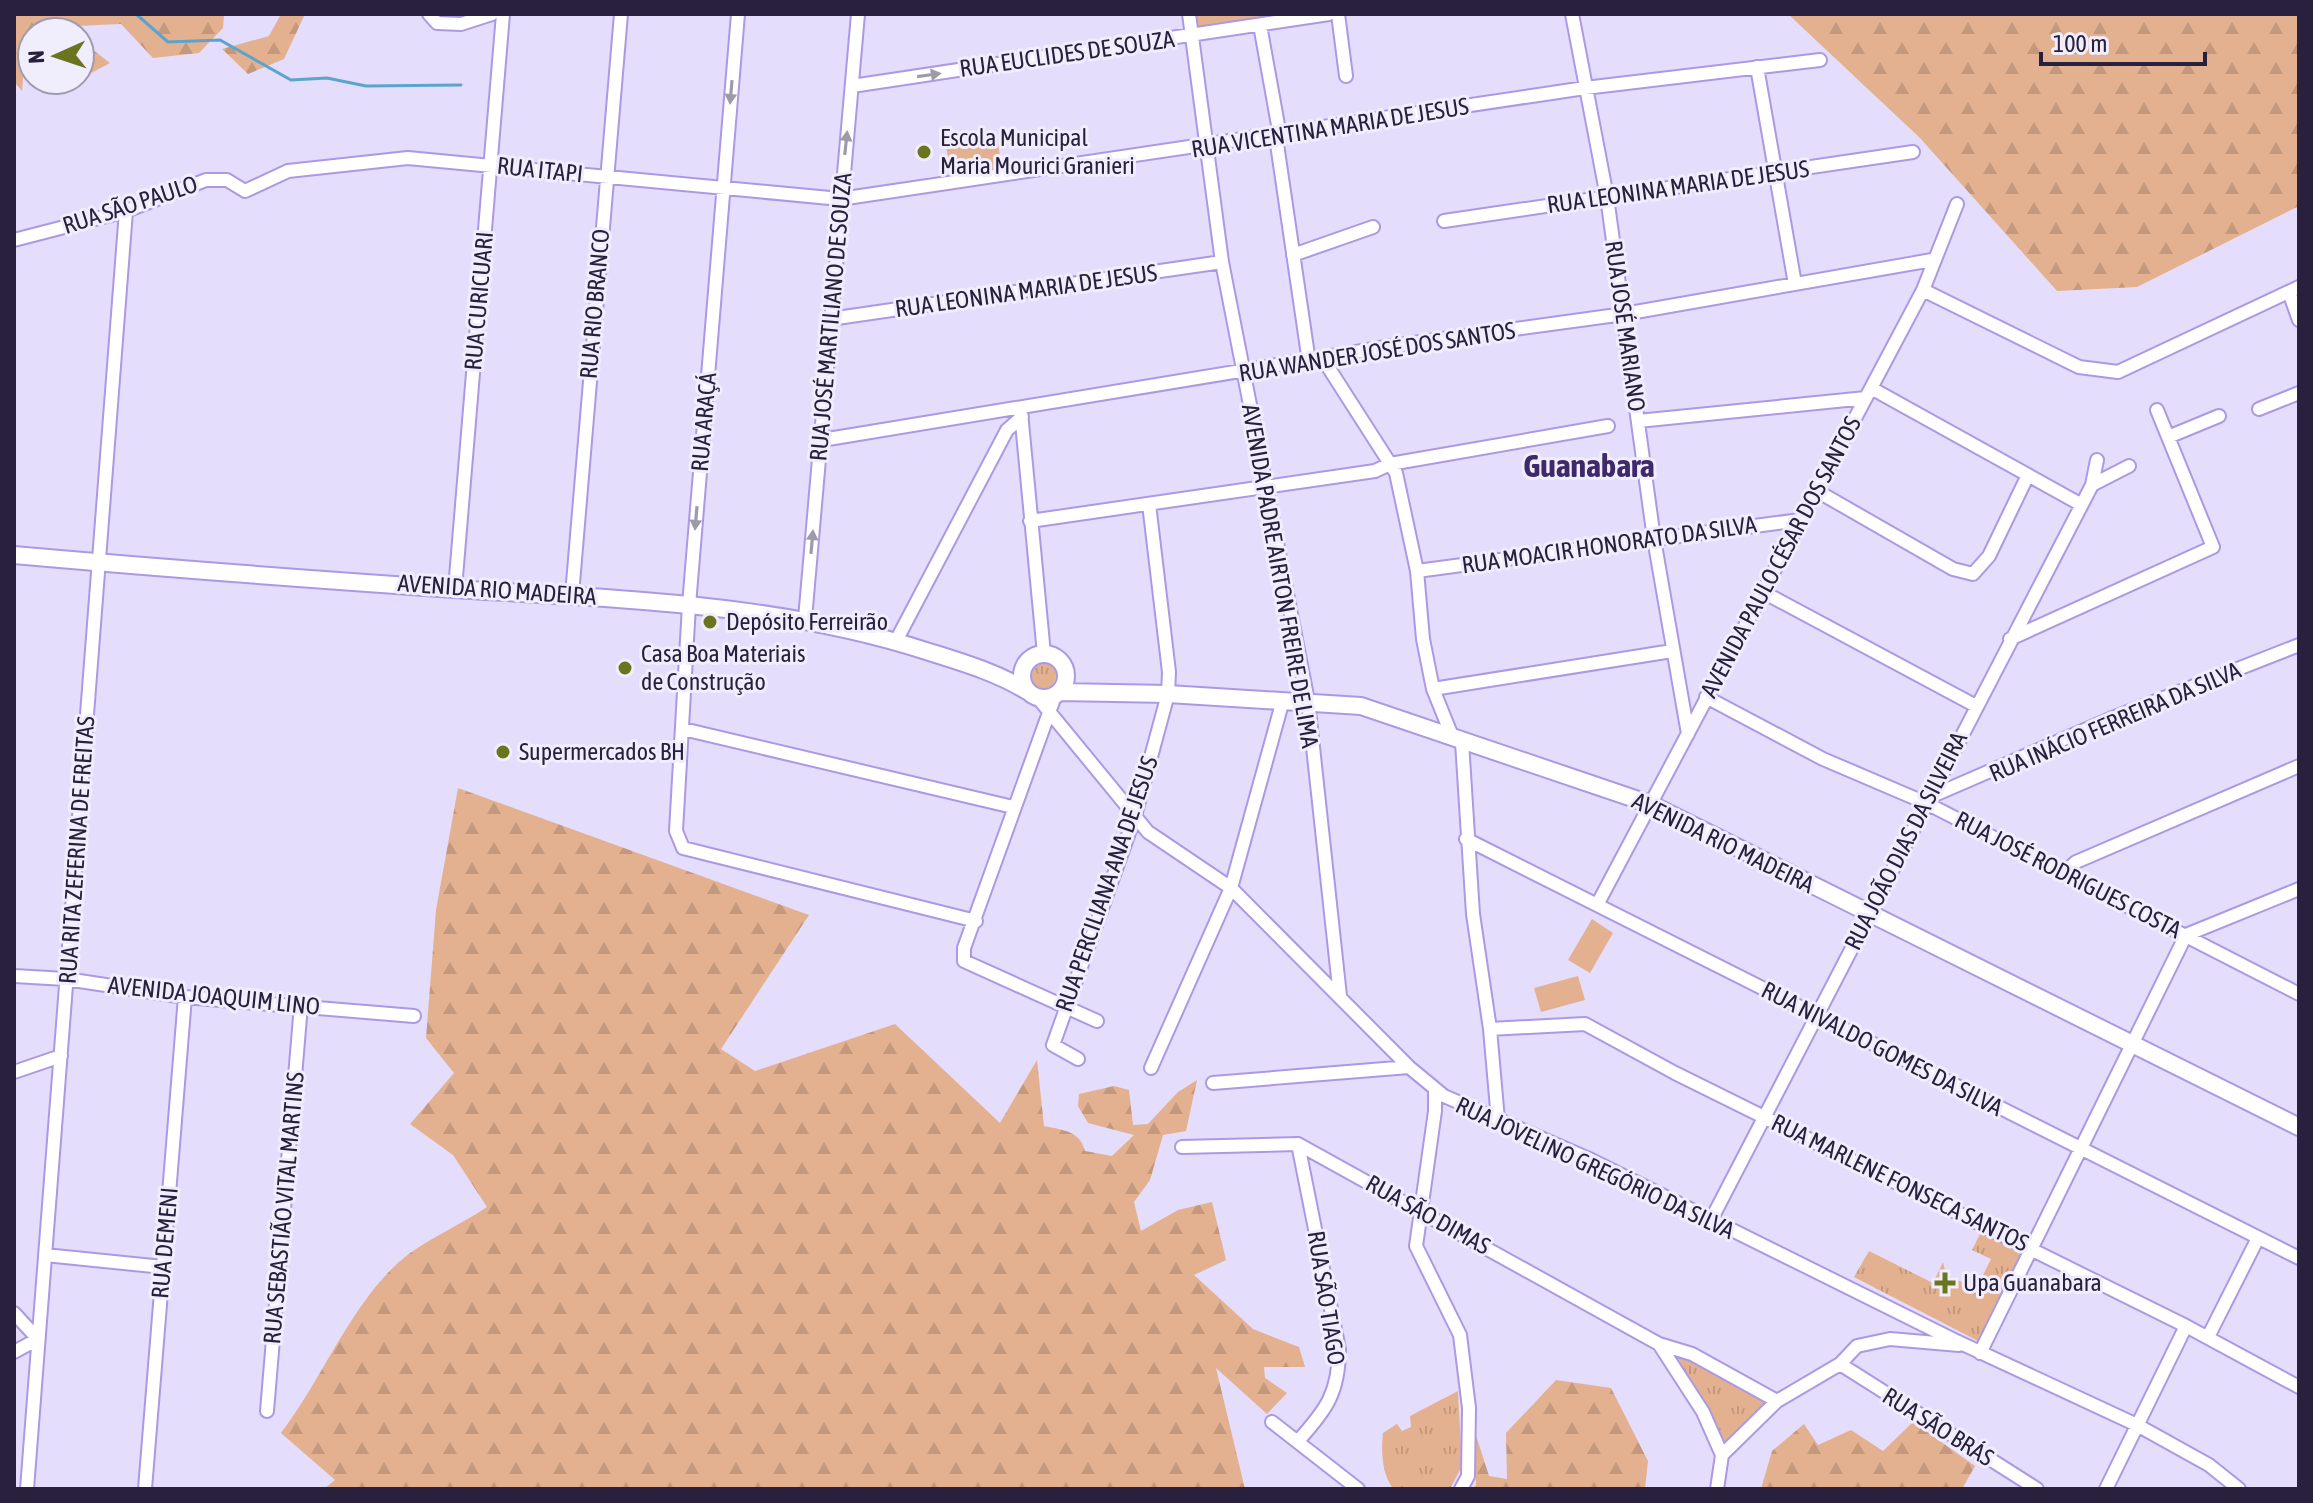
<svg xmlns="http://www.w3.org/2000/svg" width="2313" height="1503" font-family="'Asap Condensed',sans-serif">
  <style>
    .grass { fill: url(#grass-tufts) }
    .forest { fill: url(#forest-firs) }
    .garden { fill: #e3b18f }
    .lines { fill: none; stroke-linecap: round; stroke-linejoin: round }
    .stream { stroke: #5ca4ce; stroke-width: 3 }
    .minor-casing { stroke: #ac99e3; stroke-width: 16 }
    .major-casing { stroke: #ac99e3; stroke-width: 20 }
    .minor { stroke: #fff; stroke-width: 12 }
    .major { stroke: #fff; stroke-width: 16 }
    .oneway { fill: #9e9ba8 }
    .poi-dot { fill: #6b751f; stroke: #f0edfd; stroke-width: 3 }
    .labels { text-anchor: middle; stroke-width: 6; stroke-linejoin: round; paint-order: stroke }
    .street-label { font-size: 24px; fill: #28203d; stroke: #f0edfd }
    .poi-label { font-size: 24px; fill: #28203d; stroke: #f0edfd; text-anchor: start }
    .district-label { font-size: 32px; font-weight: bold; fill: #3e2969; stroke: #f0edfd }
  </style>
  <defs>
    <pattern id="grass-tufts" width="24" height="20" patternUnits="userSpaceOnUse" patternTransform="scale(2)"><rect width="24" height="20" fill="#e3b18f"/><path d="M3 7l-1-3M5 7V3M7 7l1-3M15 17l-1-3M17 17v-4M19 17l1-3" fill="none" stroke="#c3987c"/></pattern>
    <pattern id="forest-firs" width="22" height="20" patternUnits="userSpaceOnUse" patternTransform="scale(2)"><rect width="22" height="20" fill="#e3b18f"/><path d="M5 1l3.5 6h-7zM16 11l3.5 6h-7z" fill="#c3987c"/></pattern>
  </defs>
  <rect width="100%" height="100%" fill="#e4ddfc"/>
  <path class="grass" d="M 1196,14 L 1266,14 L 1267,16 L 1198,31 Z
    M1028 675a14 14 0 1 1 28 0a14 14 0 1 1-28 0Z
    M 1981,1232 L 2022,1252 L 1978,1341 L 1854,1277 L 1869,1251 L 1933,1283 L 1943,1262 L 1946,1275 L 1962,1282 L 1966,1274 L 1980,1281 L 1991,1259 L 1972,1250 Z
    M 1675,1353 L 1772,1405 L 1729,1449 Z
    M 1458,1391 L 1462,1466 L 1450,1489 L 1393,1489 C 1382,1473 1381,1453 1383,1433 L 1397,1424 L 1402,1431 L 1411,1427 L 1410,1416 Z"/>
  <path class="forest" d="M 14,14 L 224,14 L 223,28 L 199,53 L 153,58 L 121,24 L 76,26 L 64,19 L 73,32 L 32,32 L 32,35 L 27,30 L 22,91 L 14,82 Z
    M 281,14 L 305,14 L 284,59 L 248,74 L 222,49 L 269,36 Z
    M 1788,14 L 2299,14 L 2299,206 L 2137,287 L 2057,291 L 1920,138 Z
    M 80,40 L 110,63 L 80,79 Z
    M 458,788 L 809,915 L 721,1049 L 755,1071 L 895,1024 L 1000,1123 L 1037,1060 L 1044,1126 C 1063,1130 1080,1131 1085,1151 L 1112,1156 L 1134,1135 L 1088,1123 L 1078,1106 L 1079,1094 L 1114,1086 L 1129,1090 L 1133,1125 L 1148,1124 L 1178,1092 L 1197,1080 L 1186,1131 L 1163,1135 L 1150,1180 L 1134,1202 L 1141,1231 L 1178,1210 L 1212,1202 L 1226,1260 L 1194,1275 L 1253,1329 L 1299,1347 L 1305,1367 L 1264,1367 L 1265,1378 L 1287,1393 L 1267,1414 L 1216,1368 L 1245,1489 L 324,1489 L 335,1480 L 281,1433 C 321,1381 350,1306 399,1262 C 424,1240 459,1226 487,1207 L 453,1155 L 410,1124 L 454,1073 L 426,1038 L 436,910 Z
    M 1556,1380 L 1611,1388 L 1648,1461 L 1645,1489 L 1472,1489 L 1476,1485 L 1474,1429 L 1489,1476 L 1507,1479 L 1506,1433 Z
    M 1913,1422 L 1975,1466 L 1962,1489 L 1761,1489 L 1772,1451 L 1804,1424 L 1818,1445 L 1851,1430 L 1883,1451 Z"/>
  <path class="garden" d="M 997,137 L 1002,170 L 952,179 L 946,146 Z
    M 1592,919 L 1613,933 L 1590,973 L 1568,960 Z
    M 1578,976 L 1585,1000 L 1541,1012 L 1534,988 Z"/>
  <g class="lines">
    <path class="stream" d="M 136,14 L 168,42 L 220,40 L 291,80 L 327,78 L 366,86 L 461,85"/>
    <defs>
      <path id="minor" d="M 429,14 L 437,23 L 461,24 L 492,14
        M 738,14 L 689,605 L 676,831 L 683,848 L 976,921
        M 1189,14 L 1222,262 L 1308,701 L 1340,996
        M 1338,14 L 1346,76
        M 1572,14 L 1607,197 L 1654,539 L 1688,734
        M 1260,25 L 1280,136 L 1277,144 L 1309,362
        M 1757,67 L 1795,284
        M 852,86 L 1329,14
        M 1444,221 L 1913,152
        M 14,240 L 126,211 L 206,180 L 227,180 L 245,191 L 288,171 L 408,158 L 840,199 L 1585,88 L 1820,60
        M 1293,255 L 1373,227
        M 1923,290 L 2079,367 L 2118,372 L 2299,287
        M 2289,292 L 2299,320
        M 830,319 L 1222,262
        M 1323,359 L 1396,473 L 1417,571 L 1423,639 L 1433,689 L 1452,736
        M 1871,388 L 2080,504
        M 2259,409 L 2299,393
        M 1021,412 L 1044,654
        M 1638,421 L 1866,398
        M 2168,437 L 2219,416
        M 822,440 L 1392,346 L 1624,314 L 1932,260
        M 2092,485 L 2129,466
        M 1817,491 L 1953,569 L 1973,574 L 1989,556 L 2028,475
        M 1030,521 L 1375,471 L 1390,464 L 1608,426
        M 1417,571 L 1800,520
        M 455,589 L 503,14
        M 1763,592 L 1976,706
        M 572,595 L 621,14
        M 805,619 L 858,14
        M 2010,639 L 2213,547 L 2157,410
        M 896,641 L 1007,430 L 1022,417
        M 1433,689 L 1672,651
        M 1055,696 L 964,948 L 964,961 L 1097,1021
        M 1706,697 L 1823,759 L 1926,803 L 2299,994
        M 1038,698 L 1148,832 L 1231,888 L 1409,1067 L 1444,1096 L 1587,1158 L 1954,1340 L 2137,1425 L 2209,1465 L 2239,1489
        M 683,729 L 1013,807
        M 1462,742 L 1473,914 L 1490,1029 L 1498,1120
        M 1930,797 L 2110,719 L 2299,645
        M 1466,839 L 2299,1258
        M 2063,874 L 2076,862 L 2299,766
        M 1597,905 L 1923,290 L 1957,204
        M 14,976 L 66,979 L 185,997 L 414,1016
        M 1490,1029 L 1585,1024 L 1675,1073 L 2186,1326 L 2299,1387
        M 1078,1059 L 1053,1045 L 1135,816 L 1168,694 L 1169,672 L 1149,504
        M 1151,1068 L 1231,888 L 1283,700
        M 14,1072 L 61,1056
        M 1213,1083 L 1409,1067
        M 1435,1089 L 1435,1111 L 1416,1246 L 1460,1335 L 1469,1408 L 1468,1476 L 1461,1489
        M 1182,1147 L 1298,1144 L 1659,1344 L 1692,1354 L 1777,1401
        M 1710,1222 L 2092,485 L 2097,460
        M 45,1255 L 163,1267
        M 14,1313 L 38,1339 L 14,1352
        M 2208,1337 L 2258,1238
        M 1659,1344 L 1703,1412 L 1722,1455
        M 1980,1353 L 2186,935 L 2299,889
        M 1840,1364 L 2037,1489
        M 267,1411 L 301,1005
        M 1272,1422 L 1358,1489
        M 1298,1441 C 1326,1410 1339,1393 1339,1349 L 1298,1144
        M 27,1489 L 126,211
        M 145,1489 L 185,997
        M 1717,1489 L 1722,1455 L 1777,1401 L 1840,1364 L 1857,1346 L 1890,1339 L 1959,1345
        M 2106,1489 L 2186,1326"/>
      <path id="major" d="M 14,555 C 160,568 307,579 454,589 C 613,599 774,602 926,651 C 961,662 996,672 1027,691
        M1022 676a22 22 0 1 1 44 0a22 22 0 1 1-44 0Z
        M 1060,692 L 1168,694 L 1361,706 L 1650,804 L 2299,1127"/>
    </defs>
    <use href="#minor" class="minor-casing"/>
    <use href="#major" class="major-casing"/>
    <use href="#minor" class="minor"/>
    <use href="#major" class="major"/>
  </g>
  <defs><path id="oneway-solid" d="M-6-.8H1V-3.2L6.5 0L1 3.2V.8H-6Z" transform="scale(2)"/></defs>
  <g class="oneway">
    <use href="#oneway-solid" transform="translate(929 75) rotate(-8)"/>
    <use href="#oneway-solid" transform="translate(731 92) rotate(95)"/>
    <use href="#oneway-solid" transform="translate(846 143) rotate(-84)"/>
    <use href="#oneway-solid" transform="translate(696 518) rotate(95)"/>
    <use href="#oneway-solid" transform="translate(812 542) rotate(-85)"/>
  </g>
  <g class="poi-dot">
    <circle cx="924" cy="152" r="8"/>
    <circle cx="710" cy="622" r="8"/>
    <circle cx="625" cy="668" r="8"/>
    <circle cx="503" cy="752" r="8"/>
    <path d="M1941 1271h8v8h8v8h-8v8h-8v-8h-8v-8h8z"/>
  </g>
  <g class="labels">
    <g class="street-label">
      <text transform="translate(1067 54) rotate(-8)" y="8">RUA EUCLIDES DE SOUZA</text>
      <text transform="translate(1330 128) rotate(-9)" y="8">RUA VICENTINA MARIA DE JESUS</text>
      <text transform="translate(540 170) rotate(6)" y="8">RUA ITAPI</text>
      <text transform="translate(1678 187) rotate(-8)" y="8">RUA LEONINA MARIA DE JESUS</text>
      <text transform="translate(130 205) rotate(-18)" y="8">RUA SÃO PAULO</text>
      <text transform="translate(1026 291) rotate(-8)" y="8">RUA LEONINA MARIA DE JESUS</text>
      <text transform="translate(479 301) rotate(-85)" y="8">RUA CURICUARI</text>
      <text transform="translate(595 304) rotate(-85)" y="8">RUA RIO BRANCO</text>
      <text transform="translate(831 317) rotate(-85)" y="8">RUA JOSÉ MARTILIANO DE SOUZA</text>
      <text transform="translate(1625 326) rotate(82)" y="8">RUA JOSÉ MARIANO</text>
      <text transform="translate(1377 352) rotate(-9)" y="8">RUA WANDER JOSÉ DOS SANTOS</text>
      <text transform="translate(704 422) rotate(-85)" y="8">RUA ARAÇÁ</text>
      <text transform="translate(1609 545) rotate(-8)" y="8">RUA MOACIR HONORATO DA SILVA</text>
      <text transform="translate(1781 557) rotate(-62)" y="8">AVENIDA PAULO CÉSAR DOS SANTOS</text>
      <text transform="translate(1280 576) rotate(80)" y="8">AVENIDA PADRE AIRTON FREIRE DE LIMA</text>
      <text transform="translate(497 590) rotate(4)" y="8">AVENIDA RIO MADEIRA</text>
      <text transform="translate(2115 722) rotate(-23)" y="8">RUA INÁCIO FERREIRA DA SILVA</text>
      <text transform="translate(1906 841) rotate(-63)" y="8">RUA JOÃO DIAS DA SILVEIRA</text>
      <text transform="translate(1723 843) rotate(26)" y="8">AVENIDA RIO MADEIRA</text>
      <text transform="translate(77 850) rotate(-86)" y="8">RUA RITA ZEFERINA DE FREITAS</text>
      <text transform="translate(2068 875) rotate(27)" y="8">RUA JOSÉ RODRIGUES COSTA</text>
      <text transform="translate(1107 884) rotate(-71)" y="8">RUA PERCILIANA ANA DE JESUS</text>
      <text transform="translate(214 996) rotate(6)" y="8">AVENIDA JOAQUIM LINO</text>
      <text transform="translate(1882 1049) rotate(27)" y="8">RUA NIVALDO GOMES DA SILVA</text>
      <text transform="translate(1595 1168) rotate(25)" y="8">RUA JOVELINO GREGÓRIO DA SILVA</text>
      <text transform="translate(1900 1183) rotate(26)" y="8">RUA MARLENE FONSECA SANTOS</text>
      <text transform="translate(284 1208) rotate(-85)" y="8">RUA SEBASTIÃO VITAL MARTINS</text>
      <text transform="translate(1428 1215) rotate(29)" y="8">RUA SÃO DIMAS</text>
      <text transform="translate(165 1243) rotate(-85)" y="8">RUA DEMENI</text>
      <text transform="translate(1326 1298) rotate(81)" y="8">RUA SÃO TIAGO</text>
      <text transform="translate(1938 1427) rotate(32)" y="8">RUA SÃO BRÁS</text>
    </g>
    <g class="poi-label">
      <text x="940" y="146">Escola Municipal<tspan x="940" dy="28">Maria Mourici Granieri</tspan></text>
      <text x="726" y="630">Depósito Ferreirão</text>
      <text x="641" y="662">Casa Boa Materiais<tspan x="641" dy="28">de Construção</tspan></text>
      <text x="519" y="760">Supermercados BH</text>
      <text x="1963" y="1291">Upa Guanabara</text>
    </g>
    <g class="district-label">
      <text x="1589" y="477">Guanabara</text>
    </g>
  </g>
  <rect width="2313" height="1503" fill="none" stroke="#28203d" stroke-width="32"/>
  <g transform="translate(56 56) rotate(267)"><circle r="38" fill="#f0edfd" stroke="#a09bb0" stroke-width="2"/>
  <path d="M0-6L14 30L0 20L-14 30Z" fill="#6b751f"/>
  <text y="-12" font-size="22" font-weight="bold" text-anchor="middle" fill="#28203d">N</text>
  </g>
  <path d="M2041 52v12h164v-12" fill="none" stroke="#28203d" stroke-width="4"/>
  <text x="2053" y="52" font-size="24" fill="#28203d" stroke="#f0edfd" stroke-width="6" paint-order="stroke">100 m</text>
</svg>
